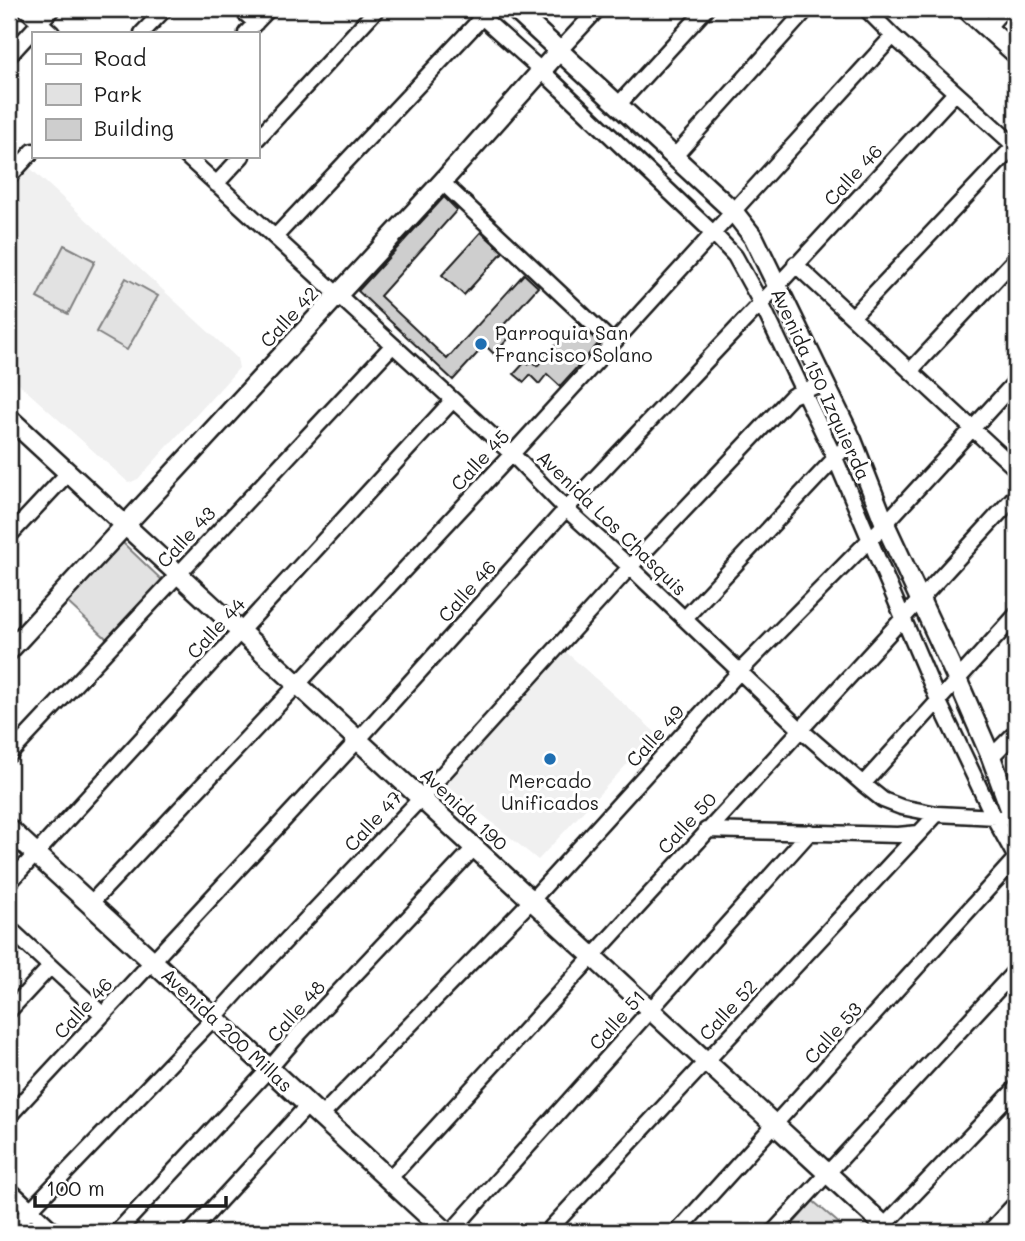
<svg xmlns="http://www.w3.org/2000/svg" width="1025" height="1241" font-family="Mali,sans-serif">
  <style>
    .built { fill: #f0f0f0 }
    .green { fill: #e2e2e2; stroke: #7f7f7f; stroke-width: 2 }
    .building { fill: #cecece; stroke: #1c1c1c; stroke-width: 2 }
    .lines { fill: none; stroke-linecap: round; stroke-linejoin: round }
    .minor-casing { stroke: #1c1c1c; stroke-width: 19 }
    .tertiary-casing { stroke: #1c1c1c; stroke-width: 23 }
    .secondary-casing { stroke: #1c1c1c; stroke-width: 24 }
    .minor { stroke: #fff; stroke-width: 14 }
    .tertiary { stroke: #fff; stroke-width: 18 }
    .secondary { stroke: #fff; stroke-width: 19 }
    .poi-dot { fill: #1f6fb2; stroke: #fff; stroke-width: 2.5 }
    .labels { text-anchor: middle; stroke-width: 6; stroke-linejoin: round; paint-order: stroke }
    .street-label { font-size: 19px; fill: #1c1c1c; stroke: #fff }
    .poi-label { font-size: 19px; fill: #1c1c1c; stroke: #fff; text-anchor: start }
  </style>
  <rect width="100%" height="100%" fill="#fff"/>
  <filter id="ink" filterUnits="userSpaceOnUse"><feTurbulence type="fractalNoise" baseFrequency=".0143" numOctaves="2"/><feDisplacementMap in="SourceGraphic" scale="14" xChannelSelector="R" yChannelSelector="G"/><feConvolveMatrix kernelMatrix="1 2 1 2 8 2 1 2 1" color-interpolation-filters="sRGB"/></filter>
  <g filter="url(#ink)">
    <path class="built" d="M 30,168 L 237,358 L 239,368 L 138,479 L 129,483 L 9,375 L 9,190 Z
      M 566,652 L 656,733 L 538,860 L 445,784 Z"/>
    <path class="green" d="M 64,245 L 95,261 L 68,314 L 37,298 Z
      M 126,278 L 158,296 L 127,350 L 96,332 Z
      M 122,542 L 164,582 L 108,640 L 67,602 Z
      M 813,1201 L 841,1225 L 834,1232 L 786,1232 Z"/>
    <path class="building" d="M 444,197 L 457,210 L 380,296 L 447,359 L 524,274 L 538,287 L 500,329 L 510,337 L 494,354 L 485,345 L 453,380 L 358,291 Z
      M 481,232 L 503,252 L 464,295 L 442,275 Z
      M 577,322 L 599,343 L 560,386 L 547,374 L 539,384 L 530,375 L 524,382 L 514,374 L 525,362 L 528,364 L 531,361 L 537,366 Z"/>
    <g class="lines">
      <defs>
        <path id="minor" d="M 25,9 L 52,33
          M 240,9 L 256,23
          M 473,9 L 542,71 L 713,233 L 735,256 L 761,303 L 835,458 L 938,700 L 994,818 L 1016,858
          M 866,9 L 893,36 L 1016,147
          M 987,28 L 1004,9
          M 142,33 L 165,9
          M 246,33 L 269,9
          M 559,51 L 598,9
          M 9,56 L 52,9
          M 618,105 L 706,9
          M 257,139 L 377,9
          M 186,156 L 512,454 L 566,509 L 630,567 L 801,730 L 863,784 L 883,800 L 901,807 L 937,814 L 1016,818
          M 674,157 L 807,9
          M 9,177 L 33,151
          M 442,182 L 613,343
          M 216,184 L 242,156
          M 275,237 L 475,25 L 487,9
          M 795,264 L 1016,469
          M 852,317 L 1014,146
          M 911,370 L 1016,258
          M 9,536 L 68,473
          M 685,618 L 852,440
          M 9,755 L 393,345
          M 991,757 L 1016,732
          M 863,784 L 1016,615
          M 706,830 L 898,835 L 919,833
          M 9,883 L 453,400
          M 90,904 L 298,684 L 512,454 L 893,36
          M 9,928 L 103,1015
          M 9,1011 L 50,967
          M 9,1116 L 358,740 L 566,509 L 778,285 L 955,93
          M 321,1116 L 531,901 L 740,671 L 885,524 L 1016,381
          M 389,1179 C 598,951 806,722 1016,495
          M 9,1189 L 55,1232
          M 884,1226 L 1016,1088
          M 9,1232 L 214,1018 L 241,988 L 421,798 L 630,567 L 792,396 L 825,382
          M 117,1232 L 269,1069 L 299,1034 L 475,847
          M 191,1232 L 308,1105
          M 451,1232 L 810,832
          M 547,1232 L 937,814
          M 677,1232 L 1016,858
          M 773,1232 L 1016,970
          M 989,1232 L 1016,1203"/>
        <path id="tertiary" d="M 514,9 L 733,211 L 754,238 L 852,440 L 885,524 L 957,679 L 991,757 L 1016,825
          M 966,9 L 1016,54
          M 9,418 L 891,1232
          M 9,651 L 442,182 L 559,51"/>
        <path id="secondary" d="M 9,829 L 446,1232"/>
      </defs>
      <use href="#minor" class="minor-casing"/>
      <use href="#tertiary" class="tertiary-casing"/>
      <use href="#secondary" class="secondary-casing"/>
      <use href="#minor" class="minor"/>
      <use href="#tertiary" class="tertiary"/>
      <use href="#secondary" class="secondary"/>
    </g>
  </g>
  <g class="poi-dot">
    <circle cx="481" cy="344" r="7"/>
    <circle cx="550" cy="759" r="7"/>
  </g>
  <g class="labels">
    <g class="street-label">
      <text transform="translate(853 175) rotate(-47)" y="7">Calle 46</text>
      <text transform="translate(289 317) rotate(-47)" y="7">Calle 42</text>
      <text transform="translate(821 384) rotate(65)" y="7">Avenida 150 Izquierda</text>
      <text transform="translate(480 460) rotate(-47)" y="7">Calle 45</text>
      <text transform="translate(612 523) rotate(44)" y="7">Avenida Los Chasquis</text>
      <text transform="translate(186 537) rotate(-47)" y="7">Calle 43</text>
      <text transform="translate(467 591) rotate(-48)" y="7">Calle 46</text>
      <text transform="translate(216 628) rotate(-47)" y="7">Calle 44</text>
      <text transform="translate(655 736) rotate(-48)" y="7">Calle 49</text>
      <text transform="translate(464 809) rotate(43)" y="7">Avenida 190</text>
      <text transform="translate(373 821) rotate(-47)" y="7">Calle 47</text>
      <text transform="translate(687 823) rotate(-47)" y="7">Calle 50</text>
      <text transform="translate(83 1008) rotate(-47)" y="7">Calle 46</text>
      <text transform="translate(728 1010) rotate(-47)" y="7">Calle 52</text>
      <text transform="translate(296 1011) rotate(-48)" y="7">Calle 48</text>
      <text transform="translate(617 1020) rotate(-48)" y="7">Calle 51</text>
      <text transform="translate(227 1030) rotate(43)" y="7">Avenida 200 Millas</text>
      <text transform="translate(833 1033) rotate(-48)" y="7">Calle 53</text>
    </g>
    <g class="poi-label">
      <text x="495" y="340">Parroquia San<tspan x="495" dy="22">Francisco Solano</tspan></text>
      <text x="550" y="788" text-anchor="middle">Mercado<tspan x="550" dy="22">Unificados</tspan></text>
    </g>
  </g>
  <rect width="1025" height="1241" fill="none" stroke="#fff" stroke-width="35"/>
  <rect x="18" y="18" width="990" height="1206" fill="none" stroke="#1c1c1c" stroke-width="2.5" filter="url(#ink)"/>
  <rect x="32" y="32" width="228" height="126" fill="#ffffff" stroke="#a4a4a4" stroke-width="2"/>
  <rect x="46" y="54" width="35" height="10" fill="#ffffff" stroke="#a4a4a4" stroke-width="2"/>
  <text x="94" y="66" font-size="21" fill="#1c1c1c">Road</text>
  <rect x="46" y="84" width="35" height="21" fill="#e2e2e2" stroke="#a4a4a4" stroke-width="2"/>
  <text x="94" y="102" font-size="21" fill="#1c1c1c">Park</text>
  <rect x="46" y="119" width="35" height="21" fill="#cecece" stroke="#a4a4a4" stroke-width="2"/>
  <text x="94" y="136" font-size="21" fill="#1c1c1c">Building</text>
  <path d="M35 1196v10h191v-10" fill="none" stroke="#1c1c1c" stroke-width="3.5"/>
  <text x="46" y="1196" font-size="21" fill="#1c1c1c" stroke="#ffffff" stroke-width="5" paint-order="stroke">100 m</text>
</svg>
